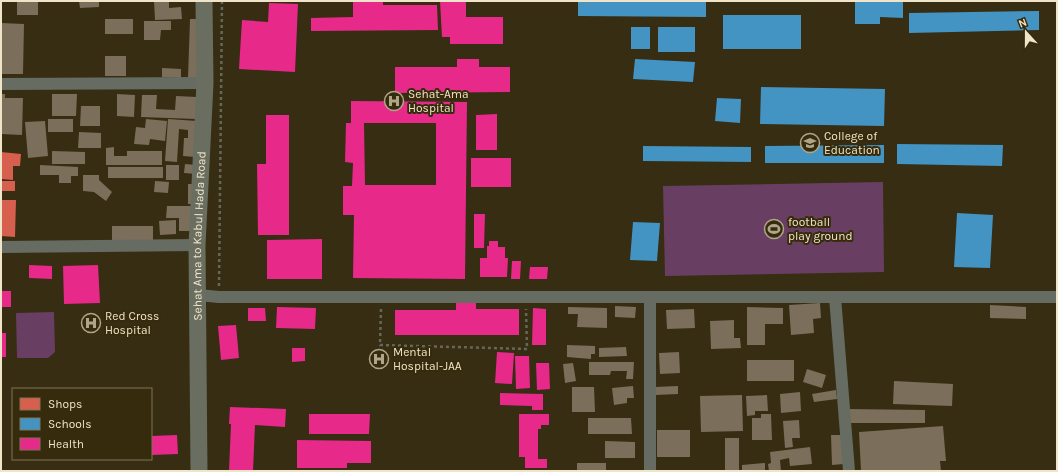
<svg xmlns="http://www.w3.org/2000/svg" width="1058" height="472" font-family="Karla,sans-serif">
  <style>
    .green { fill: #683f62 }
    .shops { fill: #d6604d }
    .schools { fill: #4393c3 }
    .health { fill: #e7298a; fill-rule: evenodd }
    .building { fill: #7b6e5a }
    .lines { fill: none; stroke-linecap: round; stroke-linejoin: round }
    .path { stroke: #66675b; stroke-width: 2.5; stroke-dasharray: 3 3; stroke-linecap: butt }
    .street { stroke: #676c63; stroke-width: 12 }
    .secondary { stroke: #696e60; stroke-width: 17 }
    .labels { text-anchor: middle; stroke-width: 4; stroke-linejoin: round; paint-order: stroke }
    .poi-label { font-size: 12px; fill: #f0e5c8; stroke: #362b0c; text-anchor: start }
    .street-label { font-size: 12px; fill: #f0e5c8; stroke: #362b0c }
  </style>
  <rect width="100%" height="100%" fill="#362d13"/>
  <path class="green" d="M 883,182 L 884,272 L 665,276 L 663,186 Z
    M 54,312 L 55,352 L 48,358 L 17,358 L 16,313 Z"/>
  <path class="shops" d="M 1,152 L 21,154 L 20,166 L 13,166 L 13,180 L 1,179 L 1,165 L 6,165 L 1,165 Z
    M 1,181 L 15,181 L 15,191 L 1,191 Z
    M 1,200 L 16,200 L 15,237 L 1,236 Z"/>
  <path class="schools" d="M 578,1 L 706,1 L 706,17 L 578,16 Z
    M 855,1 L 903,1 L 903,18 L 880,17 L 880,24 L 855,24 Z
    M 1039,11 L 1039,30 L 909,33 L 909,13 Z
    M 723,15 L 801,15 L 801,49 L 723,49 Z
    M 631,27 L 650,27 L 650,49 L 631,49 Z
    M 658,27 L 695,27 L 695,52 L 658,52 Z
    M 635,59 L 695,62 L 693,82 L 633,79 Z
    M 761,87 L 885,89 L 884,126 L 760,124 Z
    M 717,98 L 741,99 L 740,123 L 715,121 Z
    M 897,144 L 1003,145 L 1002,166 L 897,164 Z
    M 884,145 L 884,163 L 765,163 L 765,146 Z
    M 643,146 L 751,147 L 751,162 L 643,161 Z
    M 957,213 L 993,215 L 990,268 L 954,267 Z
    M 633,222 L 660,223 L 657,261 L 630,260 Z"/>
  <path class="health" d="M 353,1 L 383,1 L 383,5 L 437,5 L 438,30 L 311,31 L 311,18 L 353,17 Z
    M 440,1 L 466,1 L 466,17 L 503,17 L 503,44 L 450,44 L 450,37 L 442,37 Z
    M 269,3 L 298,4 L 295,72 L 239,69 L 242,20 L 268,22 Z
    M 457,59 L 479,59 L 479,67 L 510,67 L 510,92 L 395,93 L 395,67 L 457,67 Z
    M 351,101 L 467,102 L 465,279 L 353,278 L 354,215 L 343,215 L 343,186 L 352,186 L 353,163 L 345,162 L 346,123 L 351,123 ZM 364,123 L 436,123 L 436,185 L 365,185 Z
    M 497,114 L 497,150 L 476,150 L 476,115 Z
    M 266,115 L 289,115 L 289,235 L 258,235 L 257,164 L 266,164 Z
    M 471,158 L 511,158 L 511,187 L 471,187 Z
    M 474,214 L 485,214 L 484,248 L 474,248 Z
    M 322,239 L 322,279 L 267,279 L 267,240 Z
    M 489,241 L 498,241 L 498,247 L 505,247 L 505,258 L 508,258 L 507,277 L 480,277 L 480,258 L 487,258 L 487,246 L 489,246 Z
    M 512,261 L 521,261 L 520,279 L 511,279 Z
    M 29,265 L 52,266 L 52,279 L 29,278 Z
    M 98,265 L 100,303 L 64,304 L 63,266 Z
    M 530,267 L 548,267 L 547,279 L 529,279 Z
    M 1,291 L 11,291 L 11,307 L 1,307 Z
    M 456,301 L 476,301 L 476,309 L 519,309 L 519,335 L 395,335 L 395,310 L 456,310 Z
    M 277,307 L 316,308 L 315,329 L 276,328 Z
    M 248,308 L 265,308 L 266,321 L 248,321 Z
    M 533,308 L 546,309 L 546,345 L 532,345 Z
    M 236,325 L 239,358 L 221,360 L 218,326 Z
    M 1,333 L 6,333 L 6,357 L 1,357 Z
    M 292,348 L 305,348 L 305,361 L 292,362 Z
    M 497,352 L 514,353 L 512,384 L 495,383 Z
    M 515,356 L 529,356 L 530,388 L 516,389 Z
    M 536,363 L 549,363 L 550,389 L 537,390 Z
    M 500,393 L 543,394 L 543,410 L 532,410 L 532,406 L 500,405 Z
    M 230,407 L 286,409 L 285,427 L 255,425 L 253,471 L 229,471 L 231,424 L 229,424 Z
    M 309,414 L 370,414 L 369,434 L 309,434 Z
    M 519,414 L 549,414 L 549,425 L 541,425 L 541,429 L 538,429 L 538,459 L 547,459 L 547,468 L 525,468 L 525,457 L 519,457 Z
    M 177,435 L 178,454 L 151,455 L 151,436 Z
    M 297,440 L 371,441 L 371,463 L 347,463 L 347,468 L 297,468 Z"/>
  <path class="building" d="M 17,1 L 38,1 L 38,15 L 17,15 Z
    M 79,1 L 99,1 L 99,7 L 80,8 Z
    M 154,1 L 169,1 L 169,8 L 181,7 L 182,19 L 155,20 Z
    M 105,19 L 133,19 L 133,34 L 105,34 Z
    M 190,19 L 202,19 L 200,78 L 188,78 Z
    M 144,21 L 171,21 L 171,30 L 161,30 L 160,40 L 144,40 Z
    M 1,23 L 24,24 L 23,74 L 1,74 Z
    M 105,56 L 126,56 L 126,76 L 105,76 Z
    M 162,68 L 181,69 L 181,78 L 162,77 Z
    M 1,94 L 5,94 L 5,98 L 23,98 L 22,135 L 1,134 Z
    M 52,94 L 77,94 L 76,116 L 52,116 Z
    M 117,94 L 135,95 L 134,117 L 117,116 Z
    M 142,95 L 157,95 L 156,109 L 175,110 L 176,96 L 197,97 L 196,119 L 141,117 Z
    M 81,106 L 100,106 L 100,126 L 80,126 Z
    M 48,119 L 73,119 L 73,132 L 48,132 Z
    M 146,119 L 167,121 L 165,141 L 150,139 L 149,145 L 134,144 L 136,127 L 145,128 Z
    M 168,119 L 197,121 L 195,157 L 183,156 L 184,138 L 188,138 L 188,130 L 179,129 L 177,162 L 165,161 Z
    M 45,121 L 48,156 L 28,158 L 25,122 Z
    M 79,132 L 101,133 L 101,148 L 78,148 Z
    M 114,147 L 114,156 L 127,156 L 127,151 L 162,151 L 162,165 L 106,165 L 106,148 Z
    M 52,151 L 85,152 L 85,164 L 52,164 Z
    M 185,164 L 196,165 L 196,174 L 184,173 Z
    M 40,165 L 78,167 L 78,176 L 71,176 L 71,183 L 59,183 L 59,175 L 40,175 Z
    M 166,165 L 179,165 L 179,180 L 166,180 Z
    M 108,167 L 163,167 L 163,178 L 108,178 Z
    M 83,175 L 99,175 L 99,180 L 112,192 L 106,201 L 94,192 L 83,191 Z
    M 155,181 L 169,182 L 168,193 L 154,192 Z
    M 188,184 L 197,184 L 197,204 L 188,204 Z
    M 167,206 L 195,206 L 195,231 L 179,231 L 179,218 L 166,218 Z
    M 176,220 L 176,234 L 160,235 L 159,221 Z
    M 112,226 L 153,226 L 153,240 L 112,240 Z
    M 820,303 L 821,318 L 813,319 L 814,333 L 791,335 L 789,305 Z
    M 990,305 L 1026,307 L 1026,319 L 990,318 Z
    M 615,306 L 636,307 L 635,318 L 615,317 Z
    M 568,307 L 607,308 L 607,328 L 577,327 L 578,314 L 568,314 Z
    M 747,307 L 783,308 L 783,324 L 765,324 L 765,345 L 747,345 Z
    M 694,309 L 695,328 L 667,329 L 666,310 Z
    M 734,320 L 734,338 L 740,338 L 741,348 L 711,349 L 710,321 Z
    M 567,345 L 595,346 L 595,354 L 591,354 L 591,359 L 567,357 Z
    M 626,347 L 627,356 L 599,357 L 599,348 Z
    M 679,352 L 680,373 L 660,374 L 659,353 Z
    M 747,360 L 794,360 L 794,381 L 747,381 Z
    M 589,362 L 634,362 L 633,379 L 626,379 L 627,371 L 611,371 L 610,375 L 589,375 Z
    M 573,363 L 576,381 L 565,383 L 563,364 Z
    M 807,369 L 826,375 L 822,388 L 803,382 Z
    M 894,381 L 953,384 L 952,406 L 893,404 Z
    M 633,386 L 634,398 L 627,398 L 627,403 L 614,405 L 612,388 Z
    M 678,386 L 678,394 L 655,395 L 655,387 Z
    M 572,387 L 594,387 L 595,412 L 572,412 Z
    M 836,390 L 837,399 L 814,402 L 812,394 Z
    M 800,392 L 801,411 L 781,413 L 780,394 Z
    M 742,395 L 743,431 L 701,432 L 700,396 Z
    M 767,395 L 768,411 L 755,411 L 755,415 L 747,416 L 746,396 Z
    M 848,409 L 925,410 L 925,423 L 848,423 Z
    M 761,414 L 771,414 L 772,440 L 752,440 L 752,418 L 761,418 Z
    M 588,418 L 631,418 L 632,434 L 588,434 Z
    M 799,420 L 800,438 L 792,438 L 793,447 L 785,448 L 783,421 Z
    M 943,426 L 946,461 L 940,461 L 941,471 L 861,471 L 859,432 Z
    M 657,430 L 690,430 L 690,457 L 657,457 Z
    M 831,435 L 842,435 L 844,464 L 832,465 Z
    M 725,438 L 739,438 L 739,471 L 725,471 Z
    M 605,441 L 635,442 L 635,458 L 605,458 Z
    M 810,447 L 812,464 L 790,466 L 789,458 L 780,460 L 781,471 L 769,471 L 768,464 L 771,463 L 770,452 Z
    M 577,463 L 606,463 L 606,471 L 577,471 Z
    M 765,463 L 765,471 L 742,471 L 742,465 Z"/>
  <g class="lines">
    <path class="path" d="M 219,286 L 222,1
      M 381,309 L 380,345 L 527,349 L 526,309"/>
    <path class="street" d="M 1,84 L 205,83
      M 1,247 L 197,245
      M 198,295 L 219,297 L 1057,297
      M 835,297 L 849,471
      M 650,471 L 650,297"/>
    <path class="secondary" id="s1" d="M 199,471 L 197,245 L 205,83 L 204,1"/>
  </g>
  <defs>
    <symbol id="hospital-ring" viewBox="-11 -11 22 22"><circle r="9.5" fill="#362b0c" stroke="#afa589" stroke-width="1.5"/><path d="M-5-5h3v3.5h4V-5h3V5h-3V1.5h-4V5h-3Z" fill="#afa589"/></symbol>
    <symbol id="university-ring" viewBox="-11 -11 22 22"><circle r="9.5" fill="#362b0c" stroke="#afa589" stroke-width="1.5"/><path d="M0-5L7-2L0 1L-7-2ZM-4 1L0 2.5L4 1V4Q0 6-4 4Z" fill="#afa589"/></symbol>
    <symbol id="stadium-ring" viewBox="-11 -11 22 22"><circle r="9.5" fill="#362b0c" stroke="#afa589" stroke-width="1.5"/><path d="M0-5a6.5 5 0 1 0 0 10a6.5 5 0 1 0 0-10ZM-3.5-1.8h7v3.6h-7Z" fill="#afa589"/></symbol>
  </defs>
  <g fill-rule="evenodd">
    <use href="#hospital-ring" x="383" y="90" width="22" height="22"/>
    <use href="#university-ring" x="799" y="132" width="22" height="22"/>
    <use href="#stadium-ring" x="763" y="218" width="22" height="22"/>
    <use href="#hospital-ring" x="80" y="312" width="22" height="22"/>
    <use href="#hospital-ring" x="368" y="348" width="22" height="22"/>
  </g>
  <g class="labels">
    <g class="poi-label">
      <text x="408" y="98">Sehat-Ama<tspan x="408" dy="14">Hospital</tspan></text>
      <text x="824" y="140">College of<tspan x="824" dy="14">Education</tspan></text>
      <text x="788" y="226">football<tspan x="788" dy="14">play ground</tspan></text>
      <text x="105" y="320">Red Cross<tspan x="105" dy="14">Hospital</tspan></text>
      <text x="393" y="356">Mental<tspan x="393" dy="14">Hospital-JAA</tspan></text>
    </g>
    <g class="street-label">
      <text dy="4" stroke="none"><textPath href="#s1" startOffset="235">Sehat Ama to Kabul Hada Road</textPath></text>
    </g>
  </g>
  <rect width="1058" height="472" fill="none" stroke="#f0e5c8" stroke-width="4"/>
  <rect x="12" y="388" width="140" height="72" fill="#362b0c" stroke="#807557"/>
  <rect x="20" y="398" width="20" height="12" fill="#d6604d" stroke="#807557"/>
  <text x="48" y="408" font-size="12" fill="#f0e5c8">Shops</text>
  <rect x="20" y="418" width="20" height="12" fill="#4393c3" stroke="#807557"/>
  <text x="48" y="428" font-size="12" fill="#f0e5c8">Schools</text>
  <rect x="20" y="438" width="20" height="12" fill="#e7298a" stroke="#807557"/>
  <text x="48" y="448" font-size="12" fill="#f0e5c8">Health</text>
  <g transform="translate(1026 32) rotate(339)" stroke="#362b0c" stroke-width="3" paint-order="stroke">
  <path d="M0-3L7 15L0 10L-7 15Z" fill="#f0e5c8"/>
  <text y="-6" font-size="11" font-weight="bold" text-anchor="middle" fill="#f0e5c8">N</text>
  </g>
</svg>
